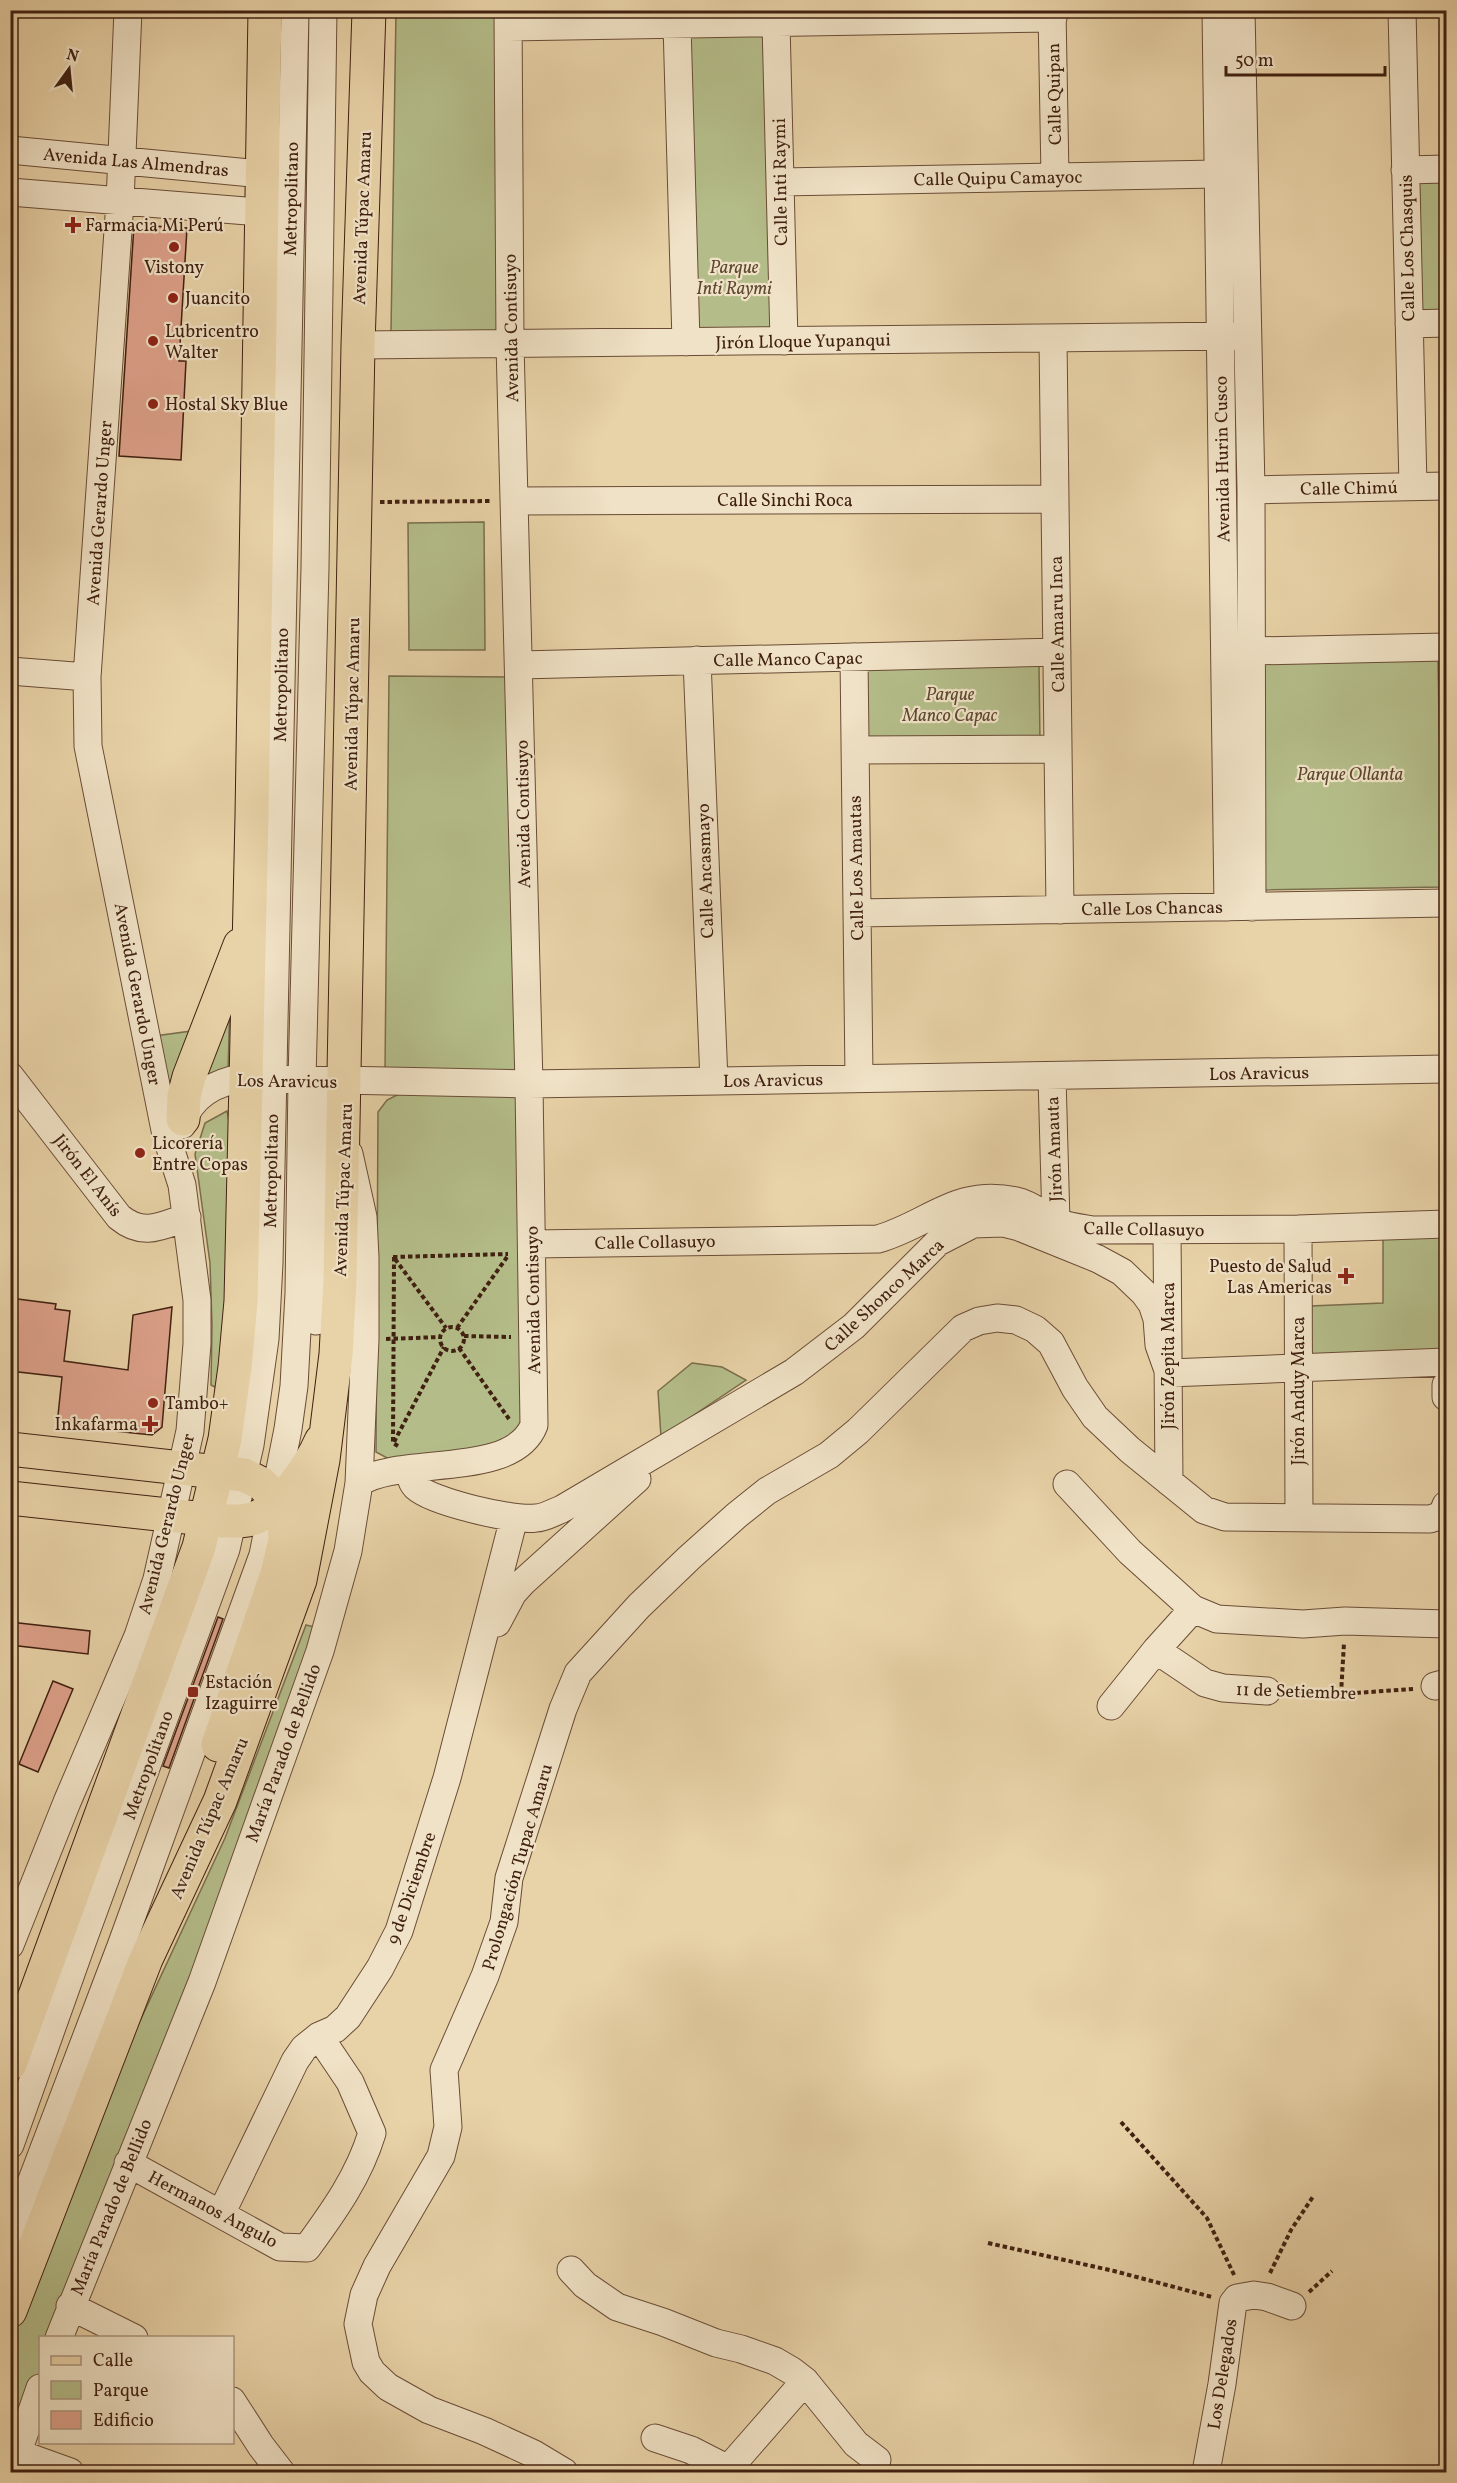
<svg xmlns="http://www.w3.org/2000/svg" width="1457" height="2483" font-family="Vollkorn,serif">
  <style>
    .green { fill: #b4bd89; stroke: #7a6e4d; stroke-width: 1.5 }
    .building { fill: #dda18a; stroke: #402011; stroke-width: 1.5 }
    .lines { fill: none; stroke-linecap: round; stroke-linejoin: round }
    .minor-casing { stroke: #6a4c36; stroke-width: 29 }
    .major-casing { stroke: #402011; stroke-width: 35 }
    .path { stroke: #402011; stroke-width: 4; stroke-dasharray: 4.5 3; stroke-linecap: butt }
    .minor { stroke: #f0e2c6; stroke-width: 27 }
    .major { stroke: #e8d2a7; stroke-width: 33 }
    .poi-dot { fill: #8f2418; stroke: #f0e2c6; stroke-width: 2 }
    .labels { text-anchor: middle; stroke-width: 4.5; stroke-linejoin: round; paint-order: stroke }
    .street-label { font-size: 18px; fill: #402011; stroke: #f0e2c6 }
    .poi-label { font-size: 18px; fill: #402011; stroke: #f0e2c6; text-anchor: start }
    .park-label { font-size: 18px; font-style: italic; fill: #5d472f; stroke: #f0e2c6 }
  </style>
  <rect width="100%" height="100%" fill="#e8d2a7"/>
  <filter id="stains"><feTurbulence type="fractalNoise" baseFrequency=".00333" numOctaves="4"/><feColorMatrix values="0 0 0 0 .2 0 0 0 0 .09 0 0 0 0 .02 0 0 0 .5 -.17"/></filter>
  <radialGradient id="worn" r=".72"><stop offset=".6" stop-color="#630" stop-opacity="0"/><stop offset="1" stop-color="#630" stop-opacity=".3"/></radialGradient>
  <path class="green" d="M 396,11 L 496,11 L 503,333 L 391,332 Z
    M 765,35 L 773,329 L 697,330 L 690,37 Z
    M 1413,182 L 1446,182 L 1446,317 L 1415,317 Z
    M 484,522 L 485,650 L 409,650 L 408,523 Z
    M 1438,659 L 1442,887 L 1262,890 L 1257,661 Z
    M 1039,665 L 1040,741 L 862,744 L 861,668 Z
    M 389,676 L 508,677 L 518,1071 L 385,1069 Z
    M 230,994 L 228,1074 L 194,1089 Z
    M 199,1030 L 172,1121 L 155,1036 Z
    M 522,1093 L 527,1429 L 488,1450 L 389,1459 L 376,1452 L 378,1112 L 387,1100 L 399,1094 Z
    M 227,1111 L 230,1127 L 225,1316 L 217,1388 L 211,1385 L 212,1326 L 210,1263 L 195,1154 L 205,1123 Z
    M 1446,1237 L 1446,1347 L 1440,1356 L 1311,1361 L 1310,1306 L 1383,1303 L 1383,1239 Z
    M 692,1363 L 722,1367 L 746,1380 L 661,1437 L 658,1391 Z
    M 306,1625 L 319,1628 L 244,1848 L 54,2337 L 40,2338 L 40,2372 L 11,2454 L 11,2321 L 107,2092 L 225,1838 Z"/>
  <path class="building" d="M 134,225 L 187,228 L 179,361 L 186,361 L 181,460 L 119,456 Z
    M 10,1298 L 56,1304 L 55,1309 L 70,1311 L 64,1361 L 128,1370 L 133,1315 L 172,1307 L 162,1427 L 152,1435 L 57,1425 L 62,1377 L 10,1371 Z
    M 218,1617 L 223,1619 L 169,1768 L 163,1766 Z
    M 10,1622 L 90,1631 L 88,1654 L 10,1645 Z
    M 53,1681 L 73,1689 L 38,1772 L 19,1764 Z"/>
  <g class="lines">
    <defs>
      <path id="minor" d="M 1052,10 L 1055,177
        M 1216,10 L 1228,907
        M 1241,10 L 1251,490 L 1252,907
        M 1402,10 L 1413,486
        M 776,23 L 784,341
        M 677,24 L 686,342
        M 508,27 L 1053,18
        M 10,150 L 261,174
        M 1405,170 L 1446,169
        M 780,182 L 1217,174
        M 10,192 L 260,212
        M 1409,324 L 1446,323
        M 1053,338 L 1060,910
        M 358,345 L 1237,336
        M 1251,490 L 1446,486
        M 515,501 L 1055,499
        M 1252,651 L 1446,647
        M 854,657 L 859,1078
        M 697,660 L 714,1081
        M 520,665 L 1057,652
        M 10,671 L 87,677
        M 855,750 L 1058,749
        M 857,913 L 1446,903
        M 10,1076 L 119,1217 C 143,1237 161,1226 187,1217
        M 1052,1077 L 1056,1222
        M 182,1125 C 189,1096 217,1081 245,1078 L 529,1084 L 1446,1069
        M 1298,1229 L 1299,1517
        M 1167,1230 L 1169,1482
        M 532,1244 L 878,1239 C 930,1224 956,1188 1016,1201 C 1031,1204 1044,1216 1057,1222 C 1069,1227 1081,1228 1093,1230 L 1298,1229 L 1446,1224
        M 316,1321 L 320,1268 L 325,1081
        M 1446,1385 L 1446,1397
        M 410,1470 C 411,1477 411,1482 416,1487 C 432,1502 513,1521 536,1518 C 544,1518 554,1512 562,1509 L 794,1372 L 854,1326 L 938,1242 L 973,1224 L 1003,1223 L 1019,1227 L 1098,1259 L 1122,1272 L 1144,1293 L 1152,1304 L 1157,1319 L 1159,1345 L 1169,1373 L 1446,1362
        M 359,1483 C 398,1455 513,1480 534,1425 L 529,1084 L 510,344 L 508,10
        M 1067,1484 L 1130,1552 L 1193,1609 L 1217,1619 L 1303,1624 L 1345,1621 L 1446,1624
        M 497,1623 L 513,1593 L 523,1582 L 637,1479
        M 1156,1650 L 1205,1683 L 1223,1688 L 1267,1691
        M 1435,1686 L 1446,1683
        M 1111,1706 L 1156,1650 L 1193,1609
        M 10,1945 L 67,1802 L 138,1636 L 157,1579 L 190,1431 L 197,1344 L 197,1300 L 182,1185 L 166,1135 L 88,746 L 87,677 L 120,202 L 128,10
        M 10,2145 L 83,1940 L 226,1549 L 250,1445 L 265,1339 L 269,1263 L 295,10
        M 128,2163 L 280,2247 L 307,2248 C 334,2211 359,2176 372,2133 L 350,2082 L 319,2036
        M 221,2214 L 295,2061 L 304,2048 L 319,2036 L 335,2029 L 348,2017 L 380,1968 L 399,1931 L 447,1778 L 514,1518
        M 10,2238 L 121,1946 L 263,1555 L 288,1429 L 294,1386 L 299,1293 L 302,1080 L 315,568 L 323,10
        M 571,2270 L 585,2285 L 617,2307 L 663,2322 L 716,2343 L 741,2349 L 775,2361 L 792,2371 L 805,2381 L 856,2444 L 877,2460
        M 70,2306 L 134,2338
        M 59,2338 L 202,1982 L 320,1651 L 348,1551 L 359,1483 L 365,1339 L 365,1258 L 363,1217 L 349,1154
        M 232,2401 L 261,2446 L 281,2472
        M 655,2438 L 691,2450 L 734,2472
        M 17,2453 L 70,2472
        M 729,2468 L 805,2381
        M 11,2472 L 40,2388
        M 564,2472 L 534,2454 L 484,2431 L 429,2410 L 388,2387 L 372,2372 L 366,2362 L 358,2324 L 364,2295 L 377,2266 L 441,2156 L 448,2127 L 444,2070 L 485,1976 L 504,1922 L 509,1878 L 563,1709 L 578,1673 L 639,1606 L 689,1558 L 737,1515 L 767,1491 L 829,1455 L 858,1431 L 963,1328 L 979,1321 L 997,1318 L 1016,1320 L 1035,1329 L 1051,1343 L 1075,1388 L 1095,1417 L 1130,1450 L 1204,1510 L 1225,1517 L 1430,1519 L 1442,1515 L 1446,1505
        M 1206,2472 L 1222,2384 L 1233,2303 L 1237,2298 L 1254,2295 L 1267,2297 L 1292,2306"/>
      <path id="major" d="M 183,1119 L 184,1096 L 189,1077 L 240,945
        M 10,1449 L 244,1475 L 262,1484 L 278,1502 L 284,1519 L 285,1540 L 277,1574 L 218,1745
        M 10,1498 L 223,1521 C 234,1521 244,1522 255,1518 C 282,1507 310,1466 321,1441
        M 10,2064 L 199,1547 L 225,1439 L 235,1367 L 241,1301 L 252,816 L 265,10
        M 10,2311 L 146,1959 L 220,1801 L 300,1580 L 323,1460 L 336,1354 L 340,1280 L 358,345 L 369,10"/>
    </defs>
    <use href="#minor" class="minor-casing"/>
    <use href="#major" class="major-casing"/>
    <path class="path" d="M 380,502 L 492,501
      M 393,1257 L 508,1254
      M 394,1257 L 393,1443 L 398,1446
      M 395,1259 L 446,1328
      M440 1339a12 12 0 1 1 24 0a12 12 0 1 1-24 0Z
      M 457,1328 L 507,1257
      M 464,1336 L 511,1337
      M 386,1339 L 440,1337
      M 459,1348 L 509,1419
      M 394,1442 L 444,1347
      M 1289,1692 L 1341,1694 L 1413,1689
      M 1341,1694 L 1344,1643
      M 1121,2122 L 1207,2218 L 1235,2277
      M 988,2243 L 1114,2271 L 1212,2297
      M 1270,2273 L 1291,2230 L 1314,2195
      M 1309,2292 L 1332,2271"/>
    <use href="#minor" class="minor"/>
    <use href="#major" class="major"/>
  </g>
  <g class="poi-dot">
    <path d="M70 216h6v6h6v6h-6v6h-6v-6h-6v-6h6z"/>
    <circle cx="174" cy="247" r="6"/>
    <circle cx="173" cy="298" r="6"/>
    <circle cx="153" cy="341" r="6"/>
    <circle cx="153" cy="404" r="6"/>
    <circle cx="140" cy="1153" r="6"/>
    <path d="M1343 1267h6v6h6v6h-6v6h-6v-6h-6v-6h6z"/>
    <circle cx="153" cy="1403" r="6"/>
    <path d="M147 1415h6v6h6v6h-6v6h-6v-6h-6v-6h6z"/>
    <rect x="187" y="1686" width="12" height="12" rx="3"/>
  </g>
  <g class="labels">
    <g class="street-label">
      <text transform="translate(1054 94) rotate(-91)" y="6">Calle Quipan</text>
      <text transform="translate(136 162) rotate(5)" y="6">Avenida Las Almendras</text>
      <text transform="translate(998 178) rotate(-1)" y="6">Calle Quipu Camayoc</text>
      <text transform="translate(780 182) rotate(-91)" y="6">Calle Inti Raymi</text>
      <text transform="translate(291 199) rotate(-89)" y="6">Metropolitano</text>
      <text transform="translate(362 218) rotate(-88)" y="6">Avenida Túpac Amaru</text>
      <text transform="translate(1407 248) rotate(-91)" y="6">Calle Los Chasquis</text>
      <text transform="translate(511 328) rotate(-91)" y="6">Avenida Contisuyo</text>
      <text transform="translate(803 341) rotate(-1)" y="6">Jirón Lloque Yupanqui</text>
      <text transform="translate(1222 459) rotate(-91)" y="6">Avenida Hurin Cusco</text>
      <text transform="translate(1349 488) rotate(-1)" y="6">Calle Chimú</text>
      <text x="785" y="506">Calle Sinchi Roca</text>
      <text transform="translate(99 513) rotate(-86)" y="6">Avenida Gerardo Unger</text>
      <text transform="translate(1057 624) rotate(-91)" y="6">Calle Amaru Inca</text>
      <text transform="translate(788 659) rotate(-1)" y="6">Calle Manco Capac</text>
      <text transform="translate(281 685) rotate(-89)" y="6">Metropolitano</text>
      <text transform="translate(352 704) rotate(-89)" y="6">Avenida Túpac Amaru</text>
      <text transform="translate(523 814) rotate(-91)" y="6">Avenida Contisuyo</text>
      <text transform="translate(856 868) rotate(-91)" y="6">Calle Los Amautas</text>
      <text transform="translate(705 871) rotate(-92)" y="6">Calle Ancasmayo</text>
      <text transform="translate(1152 908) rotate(-1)" y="6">Calle Los Chancas</text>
      <text transform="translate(138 994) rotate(79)" y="6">Avenida Gerardo Unger</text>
      <text transform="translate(1259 1073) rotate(-1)" y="6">Los Aravicus</text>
      <text transform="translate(773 1080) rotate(-1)" y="6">Los Aravicus</text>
      <text transform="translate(287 1081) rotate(1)" y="6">Los Aravicus</text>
      <text transform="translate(1054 1149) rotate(-92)" y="6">Jirón Amauta</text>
      <text transform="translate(271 1171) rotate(-89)" y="6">Metropolitano</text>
      <text transform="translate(88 1175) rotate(52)" y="6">Jirón El Anís</text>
      <text transform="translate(343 1190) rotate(-88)" y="6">Avenida Túpac Amaru</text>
      <text transform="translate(1144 1229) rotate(1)" y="6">Calle Collasuyo</text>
      <text transform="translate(655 1242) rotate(-1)" y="6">Calle Collasuyo</text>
      <text transform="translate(884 1295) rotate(-43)" y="6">Calle Shonco Marca</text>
      <text transform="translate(533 1300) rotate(-91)" y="6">Avenida Contisuyo</text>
      <text transform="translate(1168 1356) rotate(-90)" y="6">Jirón Zepita Marca</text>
      <text transform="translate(1298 1391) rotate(-90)" y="6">Jirón Anduy Marca</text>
      <text transform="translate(166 1524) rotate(-76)" y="6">Avenida Gerardo Unger</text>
      <text transform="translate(1296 1691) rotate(2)" y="6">11 de Setiembre</text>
      <text transform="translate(283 1753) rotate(-70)" y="6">María Parado de Bellido</text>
      <text transform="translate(148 1765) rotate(-70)" y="6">Metropolitano</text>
      <text transform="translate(209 1818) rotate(-67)" y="6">Avenida Túpac Amaru</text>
      <text transform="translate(517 1867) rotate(-74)" y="6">Prolongación Tupac Amaru</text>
      <text transform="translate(411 1888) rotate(-71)" y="6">9 de Diciembre</text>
      <text transform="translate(111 2207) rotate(-68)" y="6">María Parado de Bellido</text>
      <text transform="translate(213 2209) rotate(28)" y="6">Hermanos Angulo</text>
      <text transform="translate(1222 2374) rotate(-81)" y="6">Los Delegados</text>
    </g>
    <g class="poi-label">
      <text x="85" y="231">Farmacia Mi Perú</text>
      <text x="174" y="273" text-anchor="middle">Vistony</text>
      <text x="185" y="304">Juancito</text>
      <text x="165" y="337">Lubricentro<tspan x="165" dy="21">Walter</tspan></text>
      <text x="165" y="410">Hostal Sky Blue</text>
      <text x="152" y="1149">Licorería<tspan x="152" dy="21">Entre Copas</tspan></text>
      <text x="1332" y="1272" text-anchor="end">Puesto de Salud<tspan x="1332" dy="21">Las Americas</tspan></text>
      <text x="165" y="1409">Tambo+</text>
      <text x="138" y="1430" text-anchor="end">Inkafarma</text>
      <text x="205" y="1688">Estación<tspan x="205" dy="21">Izaguirre</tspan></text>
    </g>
    <g class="park-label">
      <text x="734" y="273">Parque<tspan x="734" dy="21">Inti Raymi</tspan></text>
      <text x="950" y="700">Parque<tspan x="950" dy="21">Manco Capac</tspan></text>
      <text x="1350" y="780">Parque Ollanta</text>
    </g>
  </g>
  <rect width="1457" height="2483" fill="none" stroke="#e8d2a7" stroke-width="36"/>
  <rect x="12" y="12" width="1433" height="2459" fill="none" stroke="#402011" stroke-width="3"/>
  <rect x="18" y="18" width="1421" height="2447" fill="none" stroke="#402011" stroke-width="1.5"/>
  <rect x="39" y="2336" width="195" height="108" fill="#f0e2c6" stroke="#aa947e" stroke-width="1.5"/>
  <rect x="51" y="2356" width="30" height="9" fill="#e8d2a7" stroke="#aa947e" stroke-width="1.5"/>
  <text x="93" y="2366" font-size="18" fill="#402011">Calle</text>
  <rect x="51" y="2381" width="30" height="18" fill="#b4bd89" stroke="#aa947e" stroke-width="1.5"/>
  <text x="93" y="2396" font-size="18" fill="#402011">Parque</text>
  <rect x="51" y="2411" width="30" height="18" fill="#dda18a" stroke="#aa947e" stroke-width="1.5"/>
  <text x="93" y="2426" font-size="18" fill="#402011">Edificio</text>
  <g transform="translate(69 69) rotate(15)" stroke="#f0e2c6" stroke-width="4.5" paint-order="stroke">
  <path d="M0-4.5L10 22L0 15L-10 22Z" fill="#402011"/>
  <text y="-9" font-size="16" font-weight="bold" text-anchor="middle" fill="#402011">N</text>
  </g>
  <path d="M1226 66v9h159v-9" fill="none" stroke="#402011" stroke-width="3"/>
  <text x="1235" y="66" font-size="18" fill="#402011" stroke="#f0e2c6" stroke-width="4.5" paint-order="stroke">50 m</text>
  <rect width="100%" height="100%" filter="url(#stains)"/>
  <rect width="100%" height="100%" fill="url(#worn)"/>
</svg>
